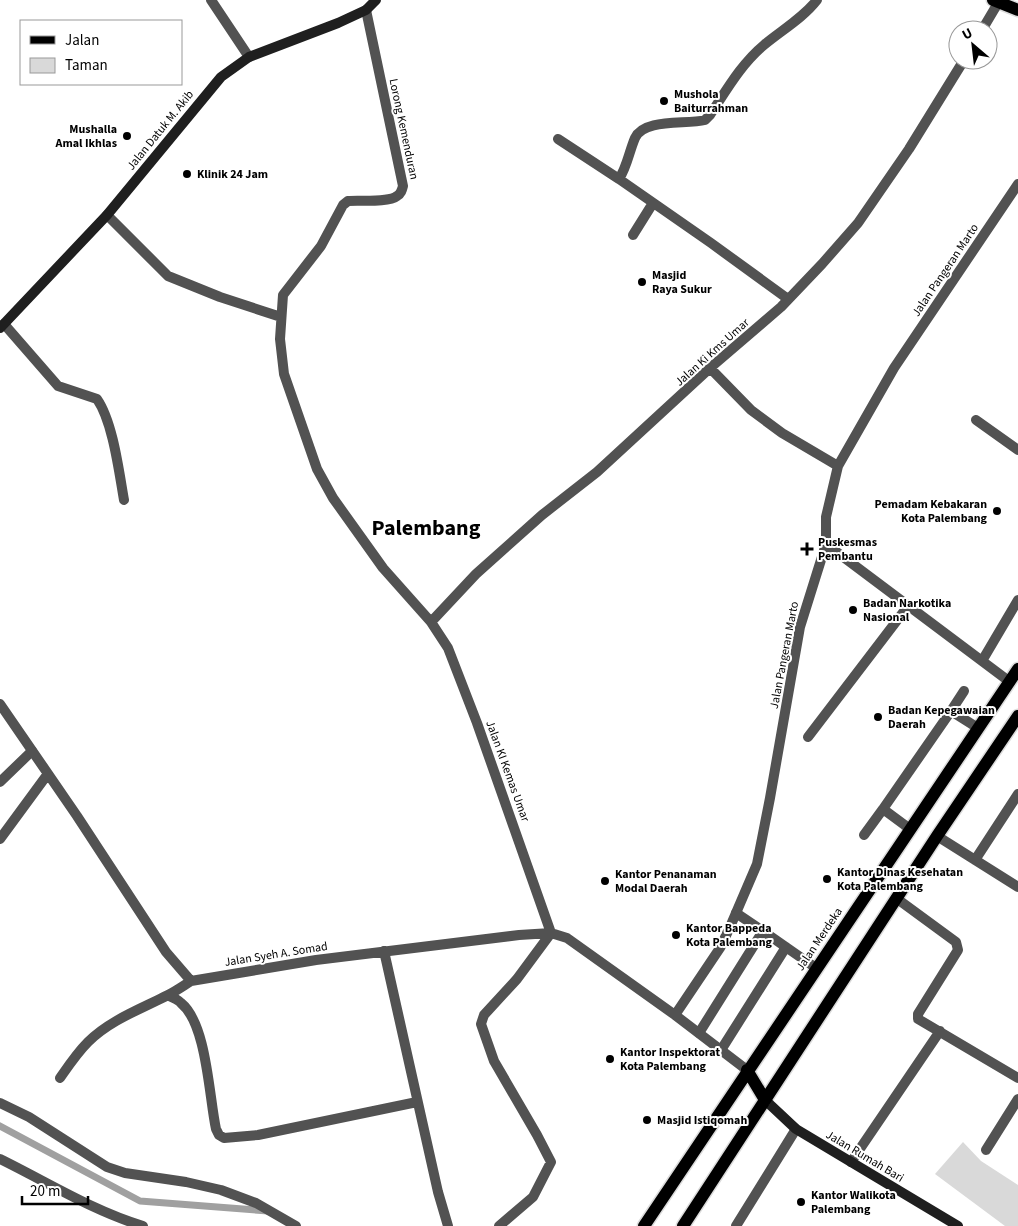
<svg xmlns="http://www.w3.org/2000/svg" width="1018" height="1226" font-family="'Source Sans 3',sans-serif">
  <style>
    .green { fill: #d9d9d9 }
    .lines { fill: none; stroke-linecap: round; stroke-linejoin: round }
    .stream { stroke: #a0a0a0; stroke-width: 7 }
    .primary-casing { stroke: #dbdbdb; stroke-width: 15 }
    .lane { stroke: #525252; stroke-width: 10 }
    .street { stroke: #525252; stroke-width: 10 }
    .secondary { stroke: #1f1f1f; stroke-width: 10 }
    .primary { stroke: #000; stroke-width: 12 }
    .poi-dot { fill: #000; stroke: #fff; stroke-width: 2 }
    .labels { text-anchor: middle; stroke-width: 4; stroke-linejoin: round; paint-order: stroke }
    .poi-label { font-size: 12px; font-weight: bold; fill: #000; stroke: #fff; text-anchor: start }
    .street-label { font-size: 12px; fill: #000; stroke: #fff }
    .town-label { font-size: 22px; font-weight: bold; fill: #000; stroke: #fff }
  </style>
  <rect width="100%" height="100%" fill="#fff"/>
  <path class="green" d="M 963,1142 L 981,1161 L 1018,1185 L 1018,1226 L 1005,1226 L 935,1174 Z"/>
  <g class="lines">
    <path class="stream" d="M 0,1126 L 140,1201 L 268,1211"/>
    <defs>
      <path id="primary" d="M 993,0 L 1018,10
        M 747,1070 L 765,1100
        M 644,1226 L 1018,669
        M 683,1226 L 937,836 L 1018,716"/>
    </defs>
    <use href="#primary" class="primary-casing"/>
    <path class="lane" d="M 976,420 L 1018,450
      M 826,544 L 1010,682
      M 982,661 L 1018,600
      M 951,711 L 964,691
      M 808,737 L 908,606
      M 0,782 L 32,751
      M 910,829 L 883,809 L 951,711 L 978,728
      M 864,835 L 883,809
      M 937,836 L 1018,887
      M 975,860 L 1018,794
      M 896,898 L 956,942 L 958,950 L 918,1014 L 918,1019 L 1018,1078
      M 736,913 L 763,931
      M 699,1033 L 763,931 L 816,968
      M 721,1050 L 786,947
      M 986,1150 L 1018,1099
      M 851,1162 L 940,1031
      M 736,1226 L 796,1129"/>
    <path class="street" d="M 211,0 L 249,57
      M 366,10 L 403,186 C 402,190 401,194 397,196 C 388,203 360,200 348,201 L 343,205 L 321,246 L 283,295 L 280,339 L 284,374 L 317,469 L 333,498 L 383,568 L 431,622 L 448,648 L 477,723 L 551,933
      M 982,30 L 998,3
      M 558,139 L 619,179 C 627,167 629,152 635,138 C 644,118 686,125 705,120 L 710,115 C 726,91 741,64 764,45 C 782,30 803,18 817,0
      M 619,179 L 711,243 L 788,299
      M 107,215 L 168,276 L 220,297 L 281,317
      M 633,235 L 653,203
      M 4,324 L 58,386 L 97,399 C 113,422 119,472 124,500
      M 710,368 L 751,410 L 782,433 L 838,466
      M 431,622 L 476,574 L 542,515 L 597,472 L 710,368 L 781,307 L 822,264 L 858,223 L 909,149 L 964,60
      M 0,704 L 77,816 L 166,952 L 191,981 L 316,960 L 519,935 L 551,933 L 567,938 L 675,1015 L 747,1070
      M 0,839 L 47,775
      M 384,951 L 438,1192 L 448,1226
      M 168,995 C 172,998 178,999 181,1003 C 207,1024 209,1097 216,1129 L 219,1135 L 224,1138 L 258,1135 L 417,1102
      M 675,1015 L 720,948 L 730,927 L 757,864 L 770,798 L 800,627 L 826,544 L 826,517 L 838,466 L 894,368 L 1018,184
      M 60,1078 C 69,1065 77,1053 88,1042 C 110,1020 141,1009 168,995 C 176,991 183,986 191,981
      M 0,1103 L 29,1117 L 107,1167 L 125,1173 L 186,1182 L 221,1190 L 256,1203 L 296,1226
      M 0,1159 C 47,1182 93,1211 143,1226
      M 499,1226 L 533,1197 L 551,1162 L 537,1135 L 494,1061 L 481,1024 L 484,1015 L 517,979 L 551,933"/>
    <path class="secondary" d="M 0,328 L 107,215 L 221,77 L 249,57 L 338,23 L 366,10 L 376,0
      M 765,1100 L 796,1129 L 958,1226"/>
    <use href="#primary" class="primary"/>
  </g>
  <g class="poi-dot">
    <circle cx="664" cy="101" r="5"/>
    <circle cx="127" cy="136" r="5"/>
    <circle cx="187" cy="174" r="5"/>
    <circle cx="642" cy="282" r="5"/>
    <circle cx="997" cy="511" r="5"/>
    <path d="M804.5 541.5h5v5h5v5h-5v5h-5v-5h-5v-5h5z"/>
    <circle cx="853" cy="610" r="5"/>
    <circle cx="878" cy="717" r="5"/>
    <circle cx="827" cy="879" r="5"/>
    <circle cx="605" cy="881" r="5"/>
    <circle cx="676" cy="935" r="5"/>
    <circle cx="610" cy="1059" r="5"/>
    <circle cx="647" cy="1120" r="5"/>
    <circle cx="801" cy="1202" r="5"/>
  </g>
  <g class="labels">
    <g class="poi-label">
      <text x="674" y="98">Mushola<tspan x="674" dy="14">Baiturrahman</tspan></text>
      <text x="117" y="133" text-anchor="end">Mushalla<tspan x="117" dy="14">Amal Ikhlas</tspan></text>
      <text x="197" y="178">Klinik 24 Jam</text>
      <text x="652" y="279">Masjid<tspan x="652" dy="14">Raya Sukur</tspan></text>
      <text x="987" y="508" text-anchor="end">Pemadam Kebakaran<tspan x="987" dy="14">Kota Palembang</tspan></text>
      <text x="818" y="546">Puskesmas<tspan x="818" dy="14">Pembantu</tspan></text>
      <text x="863" y="607">Badan Narkotika<tspan x="863" dy="14">Nasional</tspan></text>
      <text x="888" y="714">Badan Kepegawaian<tspan x="888" dy="14">Daerah</tspan></text>
      <text x="837" y="876">Kantor Dinas Kesehatan<tspan x="837" dy="14">Kota Palembang</tspan></text>
      <text x="615" y="878">Kantor Penanaman<tspan x="615" dy="14">Modal Daerah</tspan></text>
      <text x="686" y="932">Kantor Bappeda<tspan x="686" dy="14">Kota Palembang</tspan></text>
      <text x="620" y="1056">Kantor Inspektorat<tspan x="620" dy="14">Kota Palembang</tspan></text>
      <text x="657" y="1124">Masjid Istiqomah</text>
      <text x="811" y="1199">Kantor Walikota<tspan x="811" dy="14">Palembang</tspan></text>
    </g>
    <g class="street-label">
      <text transform="translate(404 129) rotate(78)" y="4">Lorong Kemenduran</text>
      <text transform="translate(160 130) rotate(-51)" y="4">Jalan Datuk M. Akib</text>
      <text transform="translate(945 270) rotate(-56)" y="4">Jalan Pangeran Marto</text>
      <text transform="translate(712 352) rotate(-42)" y="4">Jalan Ki Kms Umar</text>
      <text transform="translate(784 655) rotate(-79)" y="4">Jalan Pangeran Marto</text>
      <text transform="translate(508 771) rotate(70)" y="4">Jalan KI Kemas Umar</text>
      <text transform="translate(819 939) rotate(-56)" y="4">Jalan Merdeka</text>
      <text transform="translate(276 954) rotate(-9)" y="4">Jalan Syeh A. Somad</text>
      <text transform="translate(865 1156) rotate(31)" y="4">Jalan Rumah Bari</text>
    </g>
    <g class="town-label">
      <text x="426" y="535">Palembang</text>
    </g>
  </g>
  <rect x="20" y="20" width="162" height="65" fill="#ffffff" stroke="#999999"/>
  <rect x="30" y="36" width="25" height="8" fill="#000000" stroke="#999999"/>
  <text x="65" y="45" font-size="15" fill="#000000">Jalan</text>
  <rect x="30" y="58" width="25" height="15" fill="#d9d9d9" stroke="#999999"/>
  <text x="65" y="70" font-size="15" fill="#000000">Taman</text>
  <g transform="translate(973 45) rotate(332)"><circle r="24" fill="#ffffff" stroke="#999999"/>
  <path d="M0-4L9 19L0 12L-9 19Z" fill="#000000"/>
  <text y="-8" font-size="14" font-weight="bold" text-anchor="middle" fill="#000000">U</text>
  </g>
  <path d="M22 1196v8h66v-8" fill="none" stroke="#000000" stroke-width="2.5"/>
  <text x="30" y="1196" font-size="15" fill="#000000" stroke="#ffffff" stroke-width="4" paint-order="stroke">20 m</text>
</svg>
